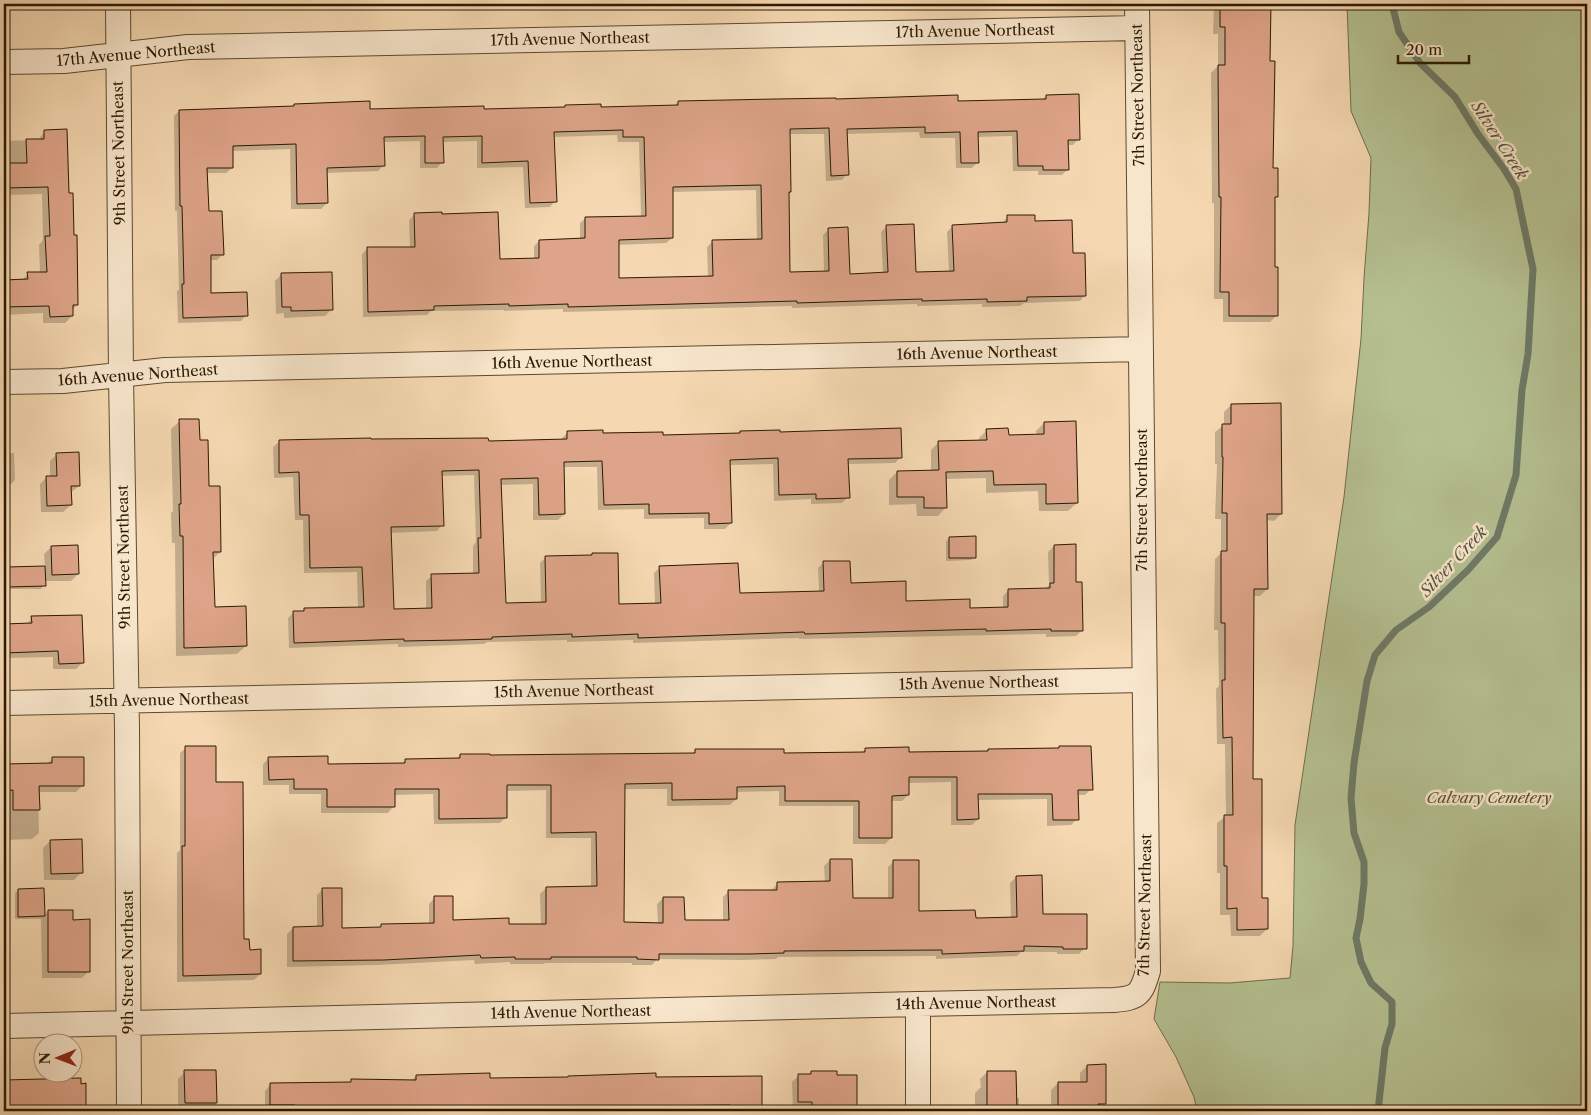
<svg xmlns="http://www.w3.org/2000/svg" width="1591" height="1115" font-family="'Libre Caslon Text',serif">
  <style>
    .green { fill: #b5c091; stroke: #706d4a }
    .shadow { fill: #0003; fill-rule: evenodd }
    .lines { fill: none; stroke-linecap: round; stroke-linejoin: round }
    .stream { stroke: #6e7a67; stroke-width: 7 }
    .building { fill: #dea489; stroke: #2a1a02; fill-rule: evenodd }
    .minor-casing { stroke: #5d4a2e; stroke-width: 26 }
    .minor { stroke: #f8e6cc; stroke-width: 24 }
    .labels { text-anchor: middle; stroke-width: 5; stroke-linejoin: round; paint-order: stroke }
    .street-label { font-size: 15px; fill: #2a1a02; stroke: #f8e6cc }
    .park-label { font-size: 15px; font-style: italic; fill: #544c2d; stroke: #f8e6cc }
    .water-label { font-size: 16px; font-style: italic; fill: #52523d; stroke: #f8e6cc }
  </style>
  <rect width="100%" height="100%" fill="#f5d8b1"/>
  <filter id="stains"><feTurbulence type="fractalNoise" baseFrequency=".004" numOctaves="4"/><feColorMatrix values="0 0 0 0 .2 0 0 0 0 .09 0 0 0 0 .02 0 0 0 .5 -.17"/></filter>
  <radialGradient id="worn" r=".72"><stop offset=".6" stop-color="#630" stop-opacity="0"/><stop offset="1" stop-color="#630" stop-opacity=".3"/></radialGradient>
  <path class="green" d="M 1347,4 L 1587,4 L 1587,1111 L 1197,1111 L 1194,1097 L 1176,1057 L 1154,1019 L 1160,982 L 1229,983 L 1290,978 L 1293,946 L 1295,825 L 1344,497 L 1361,339 L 1364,278 L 1369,213 L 1371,158 L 1351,111 Z"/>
  <path class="shadow" d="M 8,4 L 61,4 L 58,6 L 8,7 Z
    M 1214,4 L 1269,4 L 1269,62 L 1272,169 L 1277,196 L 1274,199 L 1274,268 L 1277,315 L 1270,322 L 1223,322 L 1223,299 L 1214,299 L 1214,203 L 1212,203 L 1211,73 L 1218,66 L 1218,34 L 1213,34 Z
    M 1046,96 L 1078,139 L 1073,145 L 1067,145 L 1068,169 L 1062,175 L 1038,175 L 1038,171 L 1013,171 L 1012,136 L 977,137 L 978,162 L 972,168 L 956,168 L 955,138 L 920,138 L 919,132 L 846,134 L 847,174 L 842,180 L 826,181 L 824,134 L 789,134 L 790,192 L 788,194 L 789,273 L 824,272 L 823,235 L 829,229 L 849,275 L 883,274 L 881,232 L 887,226 L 914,273 L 949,272 L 947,232 L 953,226 L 1002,224 L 1008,216 L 1034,222 L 1072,255 L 1085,295 L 1080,301 L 1024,303 L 1020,306 L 982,307 L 982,304 L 917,306 L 917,304 L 792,308 L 792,306 L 563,312 L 563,309 L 504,311 L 504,310 L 431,311 L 427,315 L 363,317 L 362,254 L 367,249 L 410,248 L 409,220 L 415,214 L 498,260 L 534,260 L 534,246 L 539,241 L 580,240 L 580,223 L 586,218 L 641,217 L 639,142 L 618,142 L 617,135 L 553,137 L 555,201 L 550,207 L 525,208 L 523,167 L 477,168 L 477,141 L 442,142 L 442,162 L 437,168 L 420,168 L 420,141 L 383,142 L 384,165 L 378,171 L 326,173 L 327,203 L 321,209 L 291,209 L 290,149 L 232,151 L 232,168 L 226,173 L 206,173 L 207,212 L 222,255 L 217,260 L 209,260 L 210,294 L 246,315 L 241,321 L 178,323 L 177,291 L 179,290 L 177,211 L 175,211 L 174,116 L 179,111 L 292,108 L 295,105 L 369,111 L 483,110 L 564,108 L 566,106 L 600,108 L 674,106 L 678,102 L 957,102 L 1042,100 ZM 756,190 L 757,240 L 713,241 L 707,247 L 708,277 L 618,279 L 617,245 L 666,243 L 672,238 L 672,192 Z
    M 45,131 L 68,194 L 77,305 L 72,310 L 72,316 L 65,323 L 43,323 L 43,313 L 4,315 L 4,281 L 21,281 L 28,274 L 40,274 L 39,245 L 43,240 L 42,194 L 4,195 L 4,141 L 38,140 Z
    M 282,274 L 332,309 L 325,316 L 284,318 L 284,313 L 276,314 L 275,281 Z
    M 1231,405 L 1281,514 L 1274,521 L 1266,520 L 1267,589 L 1260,596 L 1253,596 L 1252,780 L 1261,900 L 1267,929 L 1260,936 L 1231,936 L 1230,915 L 1220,915 L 1220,873 L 1217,873 L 1217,823 L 1226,816 L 1225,744 L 1217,744 L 1216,689 L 1219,686 L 1218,630 L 1214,630 L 1215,559 L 1221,553 L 1221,519 L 1215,519 L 1217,464 L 1215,464 L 1215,432 L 1224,425 L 1224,412 Z
    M 180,421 L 199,441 L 220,552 L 212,560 L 214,608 L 246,646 L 237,654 L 176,656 L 175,543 L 172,543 L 171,513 L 173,511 L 171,429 Z
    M 1044,423 L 1077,503 L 1068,511 L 1039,511 L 1038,491 L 986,493 L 986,478 L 945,479 L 946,507 L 938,516 L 917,516 L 916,504 L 889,505 L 889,480 L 897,472 L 931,472 L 931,450 L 939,442 L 979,441 L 979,438 L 987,430 L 1007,436 L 1037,436 L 1036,431 Z
    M 568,432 L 662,436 L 738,435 L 740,432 L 779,433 L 901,457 L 895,463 L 847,464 L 848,497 L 842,503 L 811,504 L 811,499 L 774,501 L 773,464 L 729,465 L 731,523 L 725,529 L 704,529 L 704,518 L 644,519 L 644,509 L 598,510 L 597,467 L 563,467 L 564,514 L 558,520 L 533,520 L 533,484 L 500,485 L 505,604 L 541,603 L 540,563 L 546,557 L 618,605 L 655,604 L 654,573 L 660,567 L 738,594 L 819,592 L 818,568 L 824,562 L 849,584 L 905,602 L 969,609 L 1003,608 L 1003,596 L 1009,590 L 1045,590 L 1049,585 L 1048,552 L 1054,546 L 1075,583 L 1082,630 L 1076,636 L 1046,637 L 1046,634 L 799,639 L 799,638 L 633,643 L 633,640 L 567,642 L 567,640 L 487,642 L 484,644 L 398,647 L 398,644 L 289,648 L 288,618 L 294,612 L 302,612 L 305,609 L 358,608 L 357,572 L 304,573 L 303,520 L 295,520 L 293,477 L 274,478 L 273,447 L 279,442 L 487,443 L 562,441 L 562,438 ZM 474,475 L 476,542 L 473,546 L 473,574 L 432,576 L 426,581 L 426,609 L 392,610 L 389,533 L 437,531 L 442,525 L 441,476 Z
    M 4,453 L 14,453 L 15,480 L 8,487 L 4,487 Z
    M 57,454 L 79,486 L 70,493 L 71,505 L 63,512 L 41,512 L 40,484 L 47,477 L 50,477 L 50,461 Z
    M 949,538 L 975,557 L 971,560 L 946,561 L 946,541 Z
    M 51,547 L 78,574 L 71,581 L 44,581 L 44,585 L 41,589 L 4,589 L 4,571 L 7,568 L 45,567 L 44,554 Z
    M 32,618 L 82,663 L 76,669 L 53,669 L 53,657 L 4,658 L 4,625 L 26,625 Z
    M 186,748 L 215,783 L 243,940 L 260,974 L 254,980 L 177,982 L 177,853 L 180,850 L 180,753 Z
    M 1059,748 L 1091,789 L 1085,795 L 1077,795 L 1077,819 L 1071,825 L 1047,826 L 1047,799 L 977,800 L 978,819 L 972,825 L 951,825 L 951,782 L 908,783 L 908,795 L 902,801 L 890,801 L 891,838 L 885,844 L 853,844 L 853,806 L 779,806 L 779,791 L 736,792 L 736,799 L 730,805 L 667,806 L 667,789 L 624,789 L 623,923 L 658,924 L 657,904 L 663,898 L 683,921 L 723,921 L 723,897 L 729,891 L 771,891 L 777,884 L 825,883 L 824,866 L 830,860 L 852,900 L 888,899 L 888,867 L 894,861 L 918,913 L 974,919 L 1011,918 L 1010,883 L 1016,877 L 1042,915 L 1085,948 L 1079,954 L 1057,954 L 1057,952 L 1021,952 L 1017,956 L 936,959 L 936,956 L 778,957 L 776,959 L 743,960 L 657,959 L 652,965 L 632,965 L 632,963 L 545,963 L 544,964 L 510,964 L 510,962 L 475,964 L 474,960 L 377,965 L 287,967 L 287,934 L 293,928 L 317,928 L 317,895 L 323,889 L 341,929 L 379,928 L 382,926 L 429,925 L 429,904 L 435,897 L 452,921 L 508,926 L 541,926 L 540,894 L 546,888 L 591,888 L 591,838 L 546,838 L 546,790 L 506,791 L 506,817 L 500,823 L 434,824 L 433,794 L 393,795 L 394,806 L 388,813 L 321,813 L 321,794 L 289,794 L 289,785 L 263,785 L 263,764 L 269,758 L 327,765 L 401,765 L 406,760 L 456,760 L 460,755 L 489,756 L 692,754 L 695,751 L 782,754 L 861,753 L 866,749 L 908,753 L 987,752 L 988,750 L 1057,750 Z
    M 52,759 L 83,785 L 76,792 L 38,792 L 39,833 L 32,839 L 4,840 L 4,765 L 46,765 Z
    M 50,841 L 81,873 L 74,880 L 44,880 L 43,848 Z
    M 18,890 L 43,916 L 48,911 L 72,921 L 89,971 L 82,978 L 42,978 L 41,919 L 15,919 L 15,893 Z
    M 1087,1066 L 1105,1104 L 1097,1111 L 1051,1111 L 1051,1090 L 1058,1083 L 1080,1083 L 1080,1073 Z
    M 215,1071 L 216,1111 L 178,1111 L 178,1079 L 185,1072 Z
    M 811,1072 L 836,1077 L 855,1077 L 855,1111 L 793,1111 L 792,1082 L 799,1075 L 808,1075 Z
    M 987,1072 L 1015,1098 L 1019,1098 L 1019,1111 L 975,1111 L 975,1093 L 981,1087 L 980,1079 Z
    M 416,1076 L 489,1079 L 514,1109 L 511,1111 L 265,1111 L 265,1091 L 270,1085 L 349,1083 L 352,1081 L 411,1081 Z
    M 655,1078 L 761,1108 L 757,1111 L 542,1111 L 542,1086 Z
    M 80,1079 L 80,1085 L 85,1085 L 85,1111 L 4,1111 L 4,1081 Z"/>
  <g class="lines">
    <path class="stream" d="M 1378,1111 L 1385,1048 L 1392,1024 L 1392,1002 L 1371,983 L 1361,962 L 1356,938 L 1360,919 L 1364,884 L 1364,862 L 1354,833 L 1351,798 L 1354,763 L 1367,681 L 1375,655 L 1396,630 L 1429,607 L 1468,570 L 1497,537 L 1516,475 L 1522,390 L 1528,354 L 1533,269 L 1516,189 L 1504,169 L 1478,134 L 1455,97 L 1420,63 L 1399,32 L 1392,4"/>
  </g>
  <path class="building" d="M 1220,4 L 1271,4 L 1270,61 L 1275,61 L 1273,168 L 1278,168 L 1278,197 L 1275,197 L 1275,267 L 1278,267 L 1278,316 L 1229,316 L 1229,292 L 1220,292 L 1221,197 L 1219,197 L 1218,65 L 1225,65 L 1225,27 L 1220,27 Z
    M 1079,94 L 1080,140 L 1068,140 L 1069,170 L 1043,170 L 1043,166 L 1018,166 L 1017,131 L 978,132 L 979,163 L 961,163 L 960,132 L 925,133 L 925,127 L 847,129 L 849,175 L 831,176 L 829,128 L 790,129 L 791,192 L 789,192 L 790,272 L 829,271 L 828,228 L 848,227 L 850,274 L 888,272 L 886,225 L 914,224 L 916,272 L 954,271 L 952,225 L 1007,222 L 1007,215 L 1035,215 L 1035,221 L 1072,220 L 1073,253 L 1085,253 L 1086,296 L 1027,297 L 1027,301 L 987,302 L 987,299 L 922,301 L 922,299 L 797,303 L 797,301 L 568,307 L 568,304 L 509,306 L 509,304 L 434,306 L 434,310 L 368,312 L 367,247 L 415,247 L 414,213 L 442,212 L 442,214 L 498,212 L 500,259 L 539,258 L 539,240 L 585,238 L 585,217 L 646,216 L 644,137 L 623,137 L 623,130 L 554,132 L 557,202 L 530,203 L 528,161 L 482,163 L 482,136 L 443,137 L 444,163 L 425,163 L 425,136 L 384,137 L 385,166 L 327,168 L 328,203 L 297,204 L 296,144 L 233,146 L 233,168 L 207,168 L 209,211 L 222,211 L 224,255 L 211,255 L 211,293 L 247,292 L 248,316 L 183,318 L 182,284 L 184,284 L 182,206 L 180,206 L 179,110 L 294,106 L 294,104 L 370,101 L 370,109 L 484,106 L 484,109 L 565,107 L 565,105 L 601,104 L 601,107 L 678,105 L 678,101 L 776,99 L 836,98 L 836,99 L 958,95 L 958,101 L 1046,99 L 1046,95 ZM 761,185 L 762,239 L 712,240 L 713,276 L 619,278 L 619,240 L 673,238 L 673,187 Z
    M 67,129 L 69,193 L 73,193 L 74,235 L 77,235 L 78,305 L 73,305 L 73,316 L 50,317 L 49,306 L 4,307 L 4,280 L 28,279 L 27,272 L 47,272 L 45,236 L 50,236 L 48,187 L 4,188 L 4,163 L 27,163 L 26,139 L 44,139 L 44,130 Z
    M 332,272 L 333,310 L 291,311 L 291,307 L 282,307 L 281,273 Z
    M 1281,403 L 1282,514 L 1267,514 L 1268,589 L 1254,589 L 1253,779 L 1262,779 L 1262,898 L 1268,898 L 1268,929 L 1237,930 L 1237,908 L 1227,909 L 1227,866 L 1224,866 L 1224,815 L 1233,815 L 1232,737 L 1223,738 L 1222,680 L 1225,680 L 1225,623 L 1221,623 L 1221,551 L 1227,551 L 1227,513 L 1222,513 L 1223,457 L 1222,457 L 1222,424 L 1231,424 L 1231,404 Z
    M 179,419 L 199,419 L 200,440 L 208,440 L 209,486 L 220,486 L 221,552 L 213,552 L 215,607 L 246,606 L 247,646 L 184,648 L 183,536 L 180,536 L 179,504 L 181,504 Z
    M 1076,421 L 1078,503 L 1046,504 L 1046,484 L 994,485 L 993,471 L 946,472 L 947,508 L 924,508 L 924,497 L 897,497 L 897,471 L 939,470 L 938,441 L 987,440 L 986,429 L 1008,428 L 1009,435 L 1044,434 L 1044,422 Z
    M 901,428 L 902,458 L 848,459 L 850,498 L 816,499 L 816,494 L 779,495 L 778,458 L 730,460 L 732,523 L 709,524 L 709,513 L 649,514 L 649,504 L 604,505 L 602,461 L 564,462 L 565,514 L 539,515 L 538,478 L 501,479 L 506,603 L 546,602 L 545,556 L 592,555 L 592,553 L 618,553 L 619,604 L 661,603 L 659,566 L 738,563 L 740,593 L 824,591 L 823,561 L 850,561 L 851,583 L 906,581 L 906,601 L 970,599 L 970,608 L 1008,607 L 1008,589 L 1050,588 L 1050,583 L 1054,583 L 1054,545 L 1076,544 L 1076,582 L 1082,582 L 1083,631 L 1051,631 L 1051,629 L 986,631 L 986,629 L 805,634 L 804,632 L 638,638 L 638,634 L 572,637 L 572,634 L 492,637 L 492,639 L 459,640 L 404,641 L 404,639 L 294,643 L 293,611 L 304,611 L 304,608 L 364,607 L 362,567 L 310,568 L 309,515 L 300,515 L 299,472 L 279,473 L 279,440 L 371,438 L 371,439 L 488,438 L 489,441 L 567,439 L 567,431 L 603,430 L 603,433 L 663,432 L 663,435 L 740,433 L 740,431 L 780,430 L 780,432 ZM 479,470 L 481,538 L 478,538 L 479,573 L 431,574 L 432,608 L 394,609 L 391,527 L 444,526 L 442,471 Z
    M 79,452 L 80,486 L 71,486 L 72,505 L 47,506 L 46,476 L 57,476 L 56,453 Z
    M 976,536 L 976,558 L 949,558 L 949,537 Z
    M 78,545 L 79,574 L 52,575 L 51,546 Z
    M 45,566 L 46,586 L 7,587 L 6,567 Z
    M 82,615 L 84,663 L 59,664 L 58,651 L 4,653 L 4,624 L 32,623 L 31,616 Z
    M 185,746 L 216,746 L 216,782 L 243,782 L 244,939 L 249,939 L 250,950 L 261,949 L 261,974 L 183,976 L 182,846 L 185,846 Z
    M 1059,746 L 1091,746 L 1093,790 L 1078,790 L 1079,820 L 1053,820 L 1052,794 L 978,794 L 979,819 L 957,820 L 957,777 L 909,777 L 909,795 L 892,796 L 892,838 L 859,838 L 859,801 L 785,801 L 785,786 L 737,787 L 737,799 L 672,800 L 672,783 L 625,784 L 624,922 L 663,923 L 663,897 L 684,897 L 685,920 L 729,920 L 728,890 L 777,890 L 777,882 L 830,881 L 830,859 L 852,859 L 853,898 L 893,898 L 893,860 L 919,860 L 919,911 L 975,910 L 976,918 L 1017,917 L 1016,876 L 1042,875 L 1043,914 L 1087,914 L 1087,949 L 1063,949 L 1063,947 L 1024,946 L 1024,951 L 942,954 L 942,950 L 784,951 L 784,953 L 750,954 L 659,954 L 659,960 L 637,959 L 637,957 L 551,957 L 551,959 L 515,959 L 515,957 L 481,958 L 480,955 L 384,960 L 293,961 L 293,927 L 323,926 L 322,888 L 342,888 L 342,928 L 381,927 L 381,924 L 434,923 L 434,896 L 453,896 L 453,920 L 509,918 L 509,924 L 546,924 L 546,887 L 597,886 L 596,832 L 551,833 L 551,785 L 507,785 L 507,818 L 439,819 L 439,789 L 395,789 L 395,807 L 327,807 L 327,789 L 294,789 L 294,779 L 269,780 L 268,757 L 328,756 L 328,764 L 405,763 L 405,759 L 460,758 L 460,754 L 490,754 L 490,755 L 695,753 L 695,749 L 784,749 L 784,753 L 865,752 L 865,748 L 909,747 L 909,752 L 988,751 L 988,749 L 1059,748 Z
    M 52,757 L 84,757 L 84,786 L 39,786 L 40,810 L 13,810 L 13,790 L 4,791 L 4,764 L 52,763 Z
    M 82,839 L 83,873 L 51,874 L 50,840 Z
    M 44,888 L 45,916 L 18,917 L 18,889 Z
    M 48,910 L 73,910 L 73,920 L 90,919 L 90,972 L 48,972 Z
    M 1106,1064 L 1106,1104 L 1098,1104 L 1098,1111 L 1058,1111 L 1058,1082 L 1087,1082 L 1087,1065 Z
    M 184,1070 L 216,1070 L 217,1103 L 185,1103 Z
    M 811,1071 L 837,1071 L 837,1075 L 857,1075 L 857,1108 L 812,1108 L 812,1102 L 798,1102 L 798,1074 L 811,1074 Z
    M 987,1071 L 1016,1071 L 1017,1111 L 987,1111 Z
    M 490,1073 L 490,1078 L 568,1077 L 568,1076 L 656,1073 L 656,1077 L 762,1076 L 762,1108 L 730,1109 L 730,1105 L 657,1106 L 657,1109 L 623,1109 L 623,1106 L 545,1107 L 545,1109 L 439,1111 L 295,1111 L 295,1105 L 270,1105 L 270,1083 L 351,1082 L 351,1079 L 416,1080 L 416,1075 Z
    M 81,1078 L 81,1084 L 86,1083 L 86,1111 L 4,1111 L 4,1080 Z"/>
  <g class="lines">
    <defs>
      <path id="minor" d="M 118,4 L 121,376 L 127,729 L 129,1111
        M 4,62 L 64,61 L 188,47 L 1137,28
        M 4,382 L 63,381 L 165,370 L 1141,349
        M 4,703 L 1144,680
        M 918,1004 L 918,1111
        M 4,1026 L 918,1004 L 1114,1000 C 1138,998 1141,995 1148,971 L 1137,4"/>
    </defs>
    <use href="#minor" class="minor-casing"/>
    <use href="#minor" class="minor"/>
  </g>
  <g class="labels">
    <g class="street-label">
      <text transform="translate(975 31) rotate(-1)" y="5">17th Avenue Northeast</text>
      <text transform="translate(570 39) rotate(-1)" y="5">17th Avenue Northeast</text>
      <text transform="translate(136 54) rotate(-5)" y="5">17th Avenue Northeast</text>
      <text transform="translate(1138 95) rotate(-91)" y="5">7th Street Northeast</text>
      <text transform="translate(119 153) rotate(-91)" y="5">9th Street Northeast</text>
      <text transform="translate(977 353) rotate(-1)" y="5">16th Avenue Northeast</text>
      <text transform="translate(572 362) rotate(-1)" y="5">16th Avenue Northeast</text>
      <text transform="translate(138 375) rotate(-4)" y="5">16th Avenue Northeast</text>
      <text transform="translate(1142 500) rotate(-90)" y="5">7th Street Northeast</text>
      <text transform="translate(124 557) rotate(-91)" y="5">9th Street Northeast</text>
      <text transform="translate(979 683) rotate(-1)" y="5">15th Avenue Northeast</text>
      <text transform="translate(574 691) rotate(-1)" y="5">15th Avenue Northeast</text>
      <text transform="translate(169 700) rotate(-1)" y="5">15th Avenue Northeast</text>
      <text transform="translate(1145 905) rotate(-89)" y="5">7th Street Northeast</text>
      <text transform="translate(128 962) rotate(-90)" y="5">9th Street Northeast</text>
      <text transform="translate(976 1003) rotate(-1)" y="5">14th Avenue Northeast</text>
      <text transform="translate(571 1012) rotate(-1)" y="5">14th Avenue Northeast</text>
    </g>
    <g class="park-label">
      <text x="1489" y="803">Calvary Cemetery</text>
    </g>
    <g class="water-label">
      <text transform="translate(1500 140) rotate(57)" y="6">Silver Creek</text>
      <text transform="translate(1453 561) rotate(-47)" y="6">Silver Creek</text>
    </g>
  </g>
  <rect width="1591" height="1115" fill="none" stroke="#f5d8b1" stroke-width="20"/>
  <rect x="5" y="5" width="1581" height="1105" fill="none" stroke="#2a1a02" stroke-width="2.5"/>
  <rect x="10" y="10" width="1571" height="1095" fill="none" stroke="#2a1a02"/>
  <g transform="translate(58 1058) rotate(269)"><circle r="24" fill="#f8e6cc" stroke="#a6947b"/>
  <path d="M0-4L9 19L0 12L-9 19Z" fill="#8f2418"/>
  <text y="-8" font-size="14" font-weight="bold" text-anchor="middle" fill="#2a1a02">N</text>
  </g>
  <path d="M1398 55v8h71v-8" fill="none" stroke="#2a1a02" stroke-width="2.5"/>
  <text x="1406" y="55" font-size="15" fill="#2a1a02" stroke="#f8e6cc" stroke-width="4" paint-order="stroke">20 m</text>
  <rect width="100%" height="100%" filter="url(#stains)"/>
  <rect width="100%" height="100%" fill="url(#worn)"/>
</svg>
